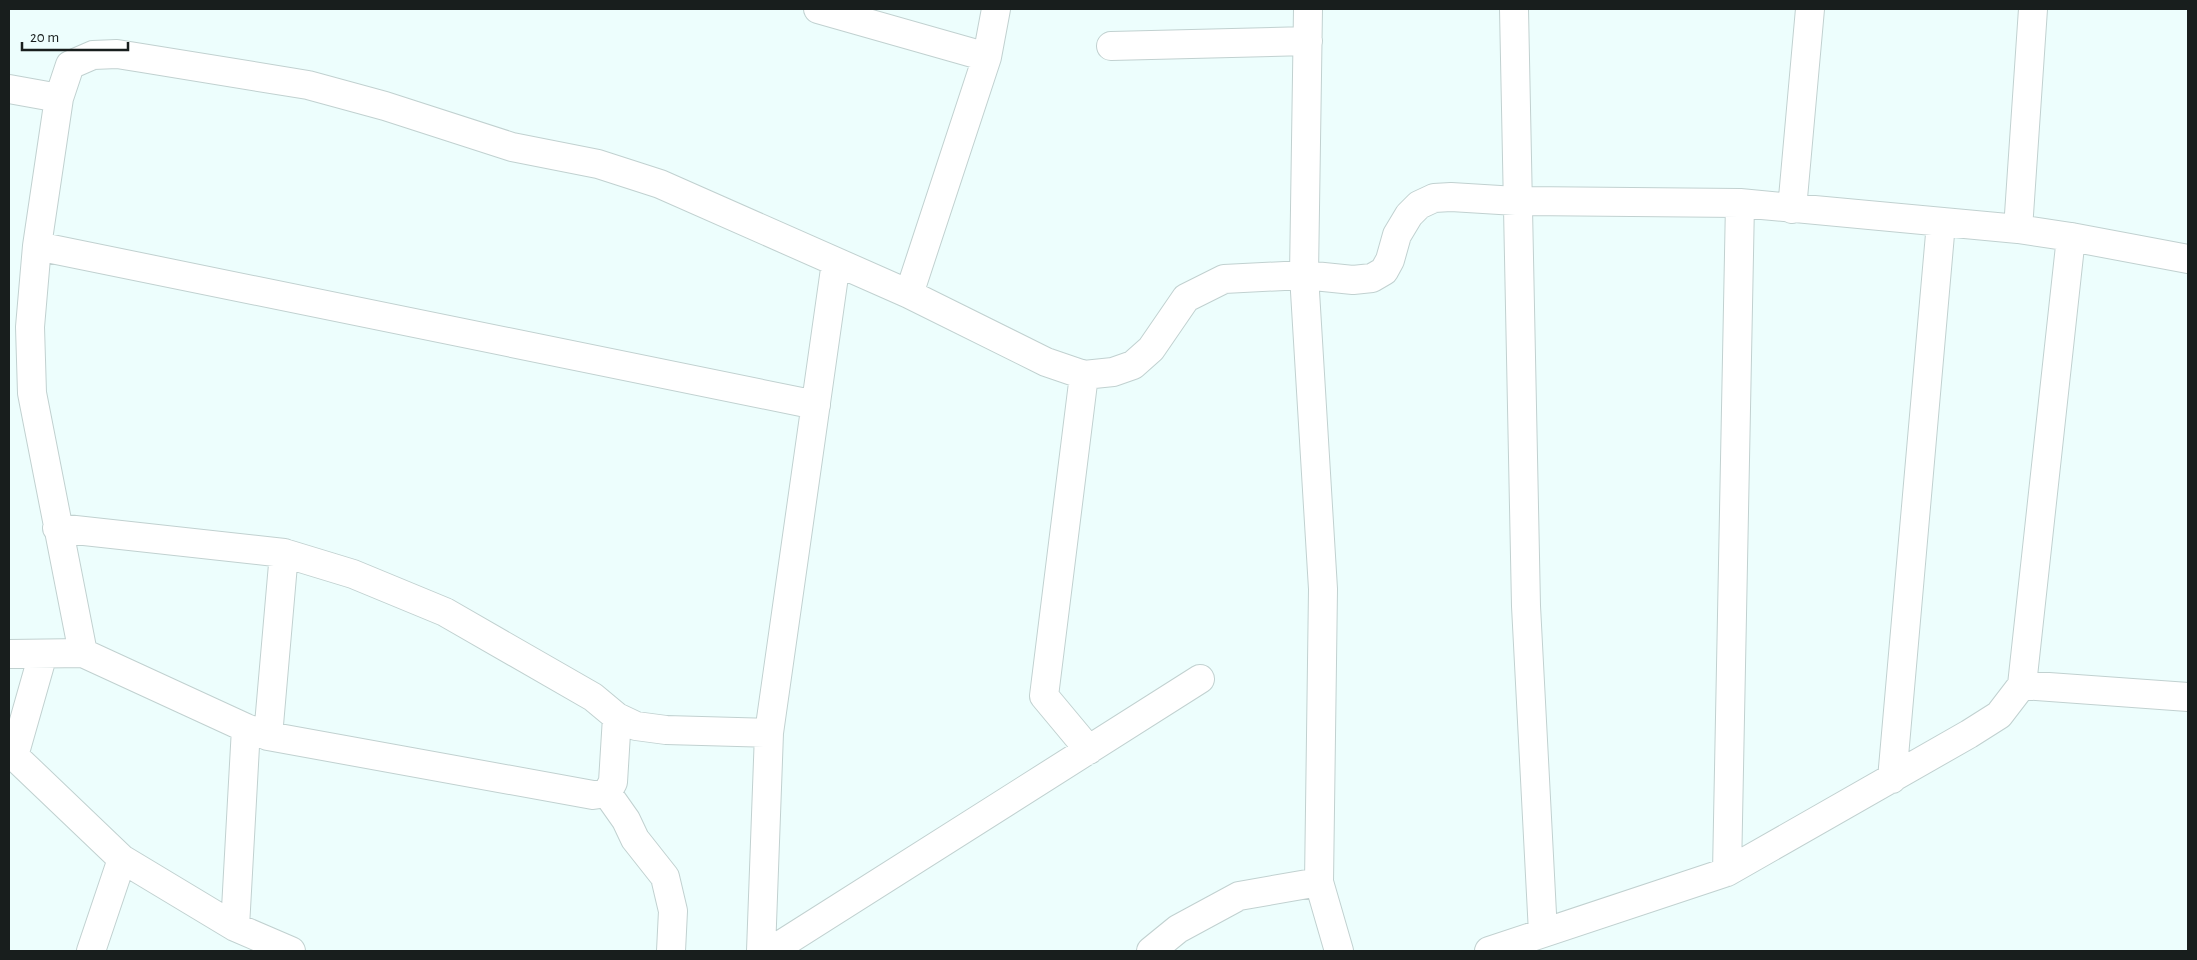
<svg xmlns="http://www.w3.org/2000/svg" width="2197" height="960" font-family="'Alegreya Sans',sans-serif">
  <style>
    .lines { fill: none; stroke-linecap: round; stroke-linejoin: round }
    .minor-casing { stroke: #c1d1d0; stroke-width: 30 }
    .minor { stroke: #fff; stroke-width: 28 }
  </style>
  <rect width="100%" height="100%" fill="#edfefd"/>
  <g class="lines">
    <defs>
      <path id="minor" d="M 818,9 L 987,57
        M 1308,9 L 1304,275 L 1323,589 L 1319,882 L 1339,951
        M 1514,9 L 1526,606 L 1543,933
        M 1111,46 L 1308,41
        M 9,89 L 59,98
        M 1792,209 L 1810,9
        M 2018,229 L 2033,9
        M 37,246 L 816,405
        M 909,294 L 987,57 L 996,9
        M 1084,375 L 1044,696 L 1089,750
        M 57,528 L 284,553 L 353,574 L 445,612 L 593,697 L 617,717 L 636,726 L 666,730 L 769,733
        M 83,653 L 32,393 L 30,327 L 37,246 L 59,98 L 70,65 L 93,55 L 117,54 L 142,58 L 308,85 L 385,106 L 512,147 L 598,164 L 660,184 L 909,294 L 1046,362 L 1084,375 L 1113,372 L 1133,365 L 1151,349 L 1186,298 L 1224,279 L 1304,275 L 1353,280 L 1372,278 L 1384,271 L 1390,260 L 1397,235 L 1409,215 L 1419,205 L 1434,198 L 1451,197 L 1516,201 L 1740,203 L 2018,229 L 2071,237 L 2188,259
        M 9,654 L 83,653 L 246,728 L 268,736 L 593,795 L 607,793 L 613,782 L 617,717
        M 2022,685 L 2188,697
        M 268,736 L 284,553
        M 9,751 L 122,859 L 235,927 L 291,951
        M 14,756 L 43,654
        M 1892,779 L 1941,223
        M 607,793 L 626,820 L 635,839 L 665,877 L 673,911 L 671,951
        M 1727,872 L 1969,734 L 1999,715 L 2022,685 L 2071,237
        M 235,927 L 246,728
        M 91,951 L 122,859
        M 761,951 L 769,733 L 836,262
        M 771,951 L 1200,679
        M 1151,951 L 1178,929 L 1239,896 L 1319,882
        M 1489,951 L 1727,872 L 1740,203"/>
    </defs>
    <use href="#minor" class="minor-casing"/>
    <use href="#minor" class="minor"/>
  </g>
  <rect width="2197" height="960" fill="none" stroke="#181e1d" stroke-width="20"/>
  <path d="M22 42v8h106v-8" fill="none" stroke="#181e1d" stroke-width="2.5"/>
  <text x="30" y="42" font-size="15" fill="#181e1d" stroke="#edfefd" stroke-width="4" paint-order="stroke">20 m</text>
</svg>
